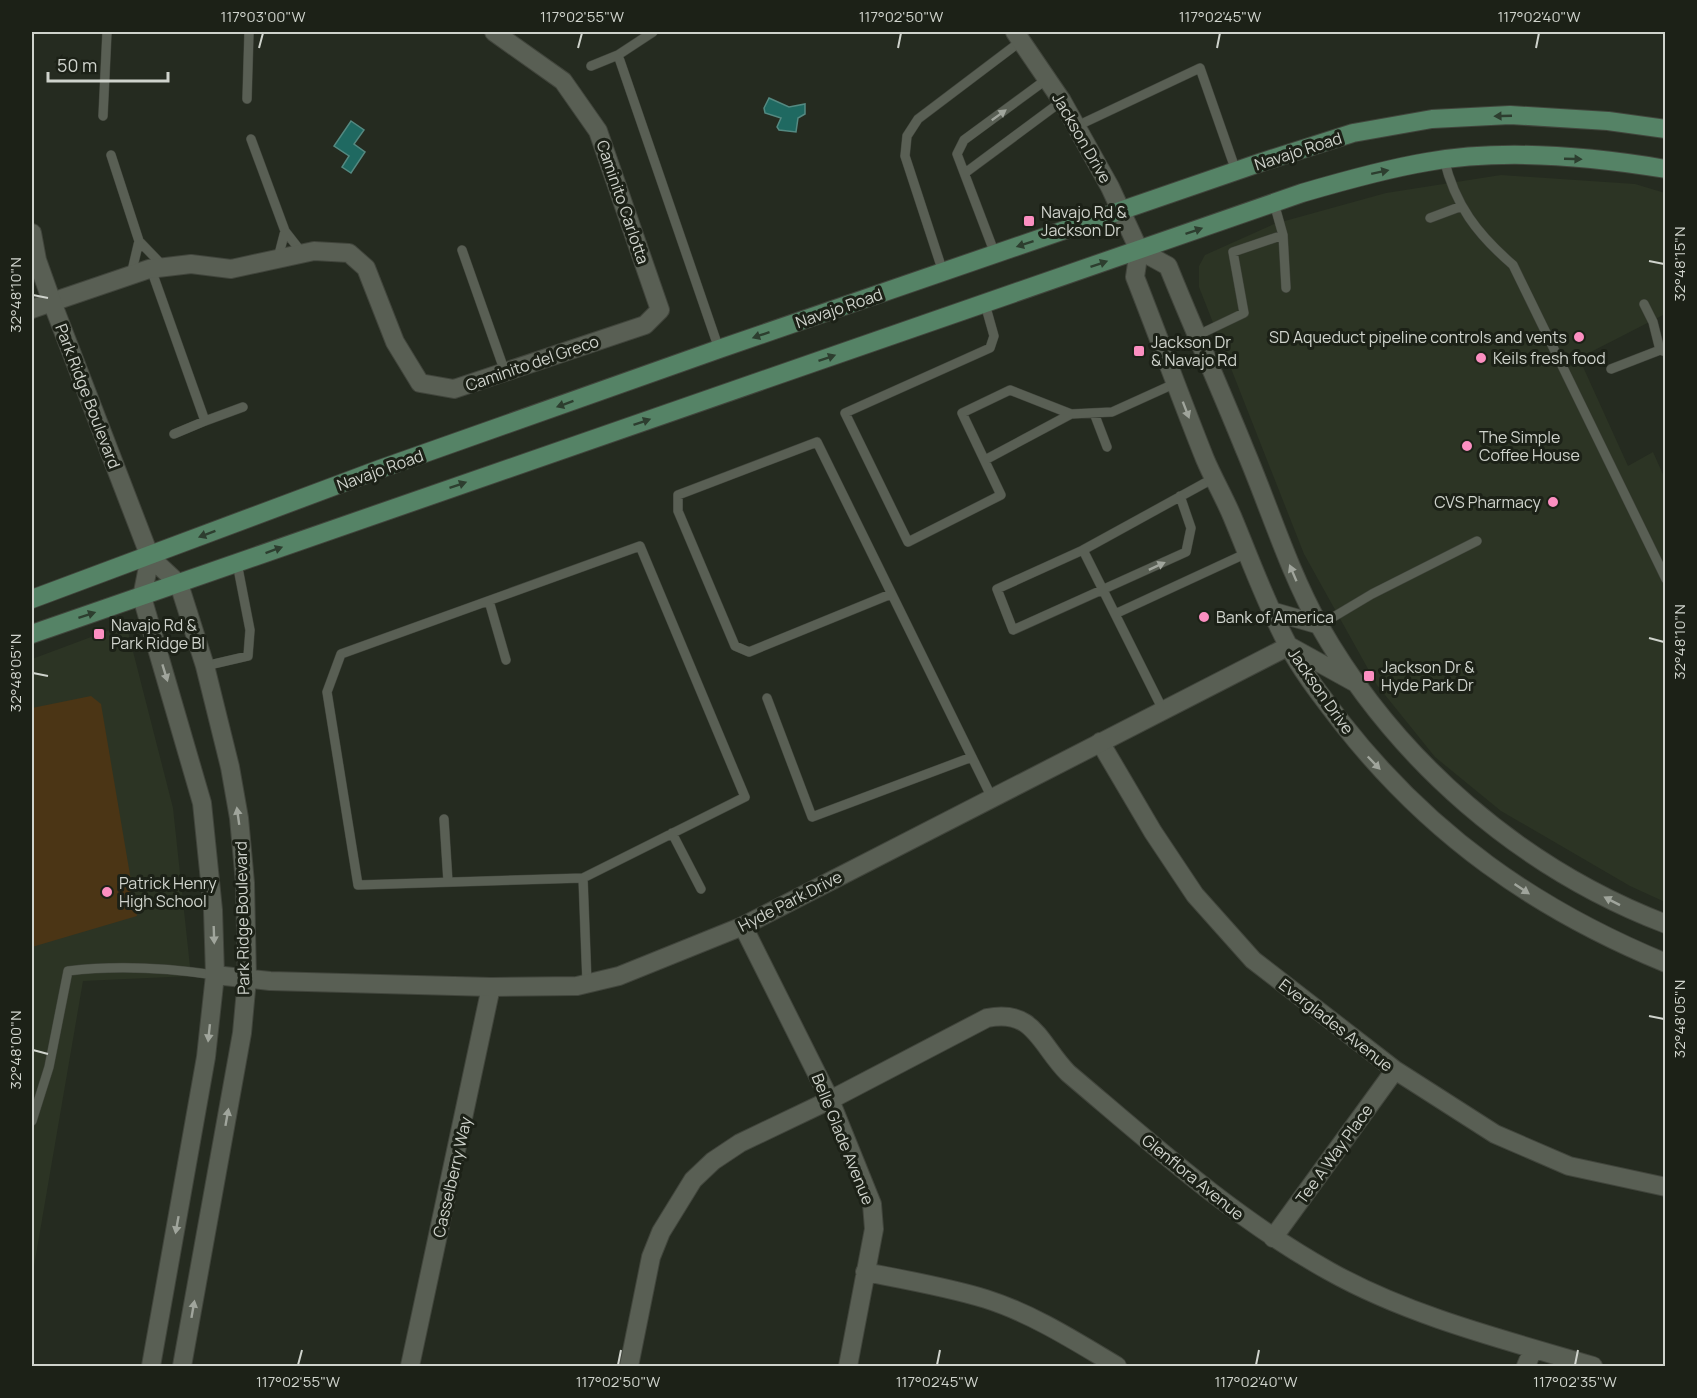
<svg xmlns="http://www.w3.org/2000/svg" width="1697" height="1398" font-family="Manrope,sans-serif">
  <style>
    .built { fill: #2c3424 }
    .green { fill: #4b3515 }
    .water { fill: #1f6961; stroke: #548981; stroke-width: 1.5 }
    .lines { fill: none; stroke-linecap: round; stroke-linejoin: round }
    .lane-casing { stroke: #41453c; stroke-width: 10 }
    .street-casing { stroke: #41453c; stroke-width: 20 }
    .secondary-casing { stroke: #41453c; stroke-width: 20 }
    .primary-casing { stroke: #41453c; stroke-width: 20 }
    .lane { stroke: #595f54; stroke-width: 9 }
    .street { stroke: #595f54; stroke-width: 18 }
    .secondary { stroke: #595f54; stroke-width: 18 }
    .primary { stroke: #558366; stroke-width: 18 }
    .oneway { fill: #a0a59c }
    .oneway2 { fill: #2d3e2f }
    .ticks { fill: none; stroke: #cfd3cc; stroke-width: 2 }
    .poi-dot { fill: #fc8fc1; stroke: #1c2117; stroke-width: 2 }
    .labels { text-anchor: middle; stroke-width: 6; stroke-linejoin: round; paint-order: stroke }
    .street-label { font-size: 16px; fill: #cfd3cc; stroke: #1c2117 }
    .poi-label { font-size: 16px; fill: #cfd3cc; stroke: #1c2117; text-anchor: start }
    .neatline { fill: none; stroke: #cfd3cc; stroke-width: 2 }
    .ticks-label { font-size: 15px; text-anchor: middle; fill: #cfd3cc }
  </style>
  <rect width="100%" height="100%" fill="#252b20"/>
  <path class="built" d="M 1501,175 L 1635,184 L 1665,193 L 1665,314 L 1579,358 L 1628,466 L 1653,452 L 1665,479 L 1665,902 L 1630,886 L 1501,811 L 1435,757 L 1377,685 L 1304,554 L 1199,287 L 1199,266 L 1205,255 L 1274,224 L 1386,193 Z
    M 126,624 L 173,808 L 191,976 L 83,981 L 32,1278 L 32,659 Z"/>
  <path class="green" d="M 91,696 L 101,704 L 137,916 L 32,947 L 32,708 Z"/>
  <path class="water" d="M 769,98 L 789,107 L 805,104 L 805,114 L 798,118 L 796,132 L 779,130 L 777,127 L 781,118 L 765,113 L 764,108 Z
    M 351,121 L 364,130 L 354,144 L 365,152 L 351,173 L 342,167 L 349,156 L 334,146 Z"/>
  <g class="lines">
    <defs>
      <path id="lane" d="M 653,32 L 618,55 L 719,349
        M 591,66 L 618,55
        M 247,99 L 249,32
        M 103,116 L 107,32
        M 1077,126 L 1200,68 L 1236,171
        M 251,139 L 285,231
        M 111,155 L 139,241
        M 1444,159 C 1455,205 1477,234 1513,265 L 1666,579
        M 965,173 L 1062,101
        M 1430,218 L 1462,206
        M 1283,235 L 1286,288
        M 462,250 L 505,372
        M 995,254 L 957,154 L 964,140 L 1047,79
        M 278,258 L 285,231 L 303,254
        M 151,269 L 205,421 L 174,434
        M 943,272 L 905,156 L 907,136 L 918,119 L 1021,41
        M 131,275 L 139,241 L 164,267
        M 985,304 L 994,336 L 990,348 L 845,413 L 908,542 L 1001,495 L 962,413 L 1010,390 L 1071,414 L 1112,412 L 1176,383
        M 1644,304 L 1653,322 L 1660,350
        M 1196,336 L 1244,313 L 1233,252 L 1283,235 L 1274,203
        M 1611,369 L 1660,350 L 1666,352
        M 1094,413 L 1107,447
        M 205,421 L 243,407
        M 985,460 L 1071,414
        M 1083,550 L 1214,478
        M 891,594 L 749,652 L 735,646 L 678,511 L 678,495 L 817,442 L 992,798
        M 489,601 L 506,660
        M 1115,614 L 1247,553
        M 1320,625 L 1372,594 L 1477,541
        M 205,666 L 248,656 L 250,630 L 237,563
        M 767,698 L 812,817 L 972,757
        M 1163,710 L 1083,550 L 997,589 L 1013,630 L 1186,552 L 1191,528 L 1180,496
        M 444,819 L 448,882
        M 672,833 L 701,889
        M 583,878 L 358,885 L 327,692 L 341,654 L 640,546 L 745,797 L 583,878 L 587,983
        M 32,1121 L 49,1067 L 68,971 C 116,965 168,968 215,975"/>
      <path id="street" d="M 52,302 L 149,269 L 191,264 L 231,269 L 314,251 L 349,253 L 366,268 L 395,342 L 420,383 L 454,389 L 645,325 L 660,310 L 598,131 L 563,81 L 494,32
        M 1100,742 L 1153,832 L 1195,895 L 1253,960 L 1395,1070 L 1495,1134 L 1569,1166 L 1666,1187
        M 743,926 L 830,1100 L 872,1204 L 874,1229 L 848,1366
        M 1273,1238 L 1395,1070
        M 865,1272 C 906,1280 947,1287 986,1299 C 1033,1314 1075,1341 1117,1366
        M 410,1366 L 491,987
        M 629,1366 L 651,1257 L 661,1232 L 693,1180 L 713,1161 L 740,1143 L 830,1100 L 987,1018 C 1034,1008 1040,1045 1068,1073 C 1152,1144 1232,1217 1329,1271 C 1409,1316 1505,1340 1593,1366
        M 1526,1366 L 1533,1349"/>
      <path id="secondary" d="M 1015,32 L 1062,101 L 1110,187 L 1139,250 L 1135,277 C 1159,338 1181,399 1205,459 C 1213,478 1224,497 1232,516 C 1250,559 1266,604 1288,645 C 1303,673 1323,698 1342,723 C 1430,835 1535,909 1666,963
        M 32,233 L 37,260 L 52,302 L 150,557 L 179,584 L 205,666 L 230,767 L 239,818 L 245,883 L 247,979 L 242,1033 L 182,1366
        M 1139,250 L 1168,266 C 1193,328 1220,388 1245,450 C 1270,509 1288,569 1319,625 C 1396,760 1520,868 1666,924
        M 32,309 L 52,302
        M 150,557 L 142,597 L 202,803 L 213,910 L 215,975 L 206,1057 L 151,1366
        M 1271,611 L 1320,625
        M 215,975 L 270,981 L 491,987 L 577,986 L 619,976 L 743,926 L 1289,646 L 1356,683"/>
      <path id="primary" d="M 32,599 L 380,469 L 719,349 L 1262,162 L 1353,133 L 1432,119 L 1510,115 L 1608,121 L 1666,129
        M 32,634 L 1302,193 C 1343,181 1385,169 1427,162 C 1504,148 1589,156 1666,169"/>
    </defs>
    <use href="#lane" class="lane-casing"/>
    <use href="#street" class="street-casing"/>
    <use href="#secondary" class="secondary-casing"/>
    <use href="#primary" class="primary-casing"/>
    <use href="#lane" class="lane"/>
    <use href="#street" class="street"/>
    <use href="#secondary" class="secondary"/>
    <use href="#primary" class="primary"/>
  </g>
  <defs><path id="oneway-solid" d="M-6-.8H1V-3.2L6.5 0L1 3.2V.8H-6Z" transform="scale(1.5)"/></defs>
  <g class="oneway">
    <use href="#oneway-solid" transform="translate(999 115) rotate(-36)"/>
    <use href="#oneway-solid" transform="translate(1186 410) rotate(69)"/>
    <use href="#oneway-solid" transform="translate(1157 566) rotate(-25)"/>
    <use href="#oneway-solid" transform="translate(1293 573) rotate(-113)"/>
    <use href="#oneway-solid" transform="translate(165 673) rotate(73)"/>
    <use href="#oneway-solid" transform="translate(1374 763) rotate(46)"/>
    <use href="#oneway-solid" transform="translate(238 816) rotate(-98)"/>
    <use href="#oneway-solid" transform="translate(1522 889) rotate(34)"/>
    <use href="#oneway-solid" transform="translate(1612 901) rotate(-153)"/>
    <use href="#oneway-solid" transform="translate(214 935) rotate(88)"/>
    <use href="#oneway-solid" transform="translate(209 1033) rotate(96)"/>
    <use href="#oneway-solid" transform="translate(227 1117) rotate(-80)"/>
    <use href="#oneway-solid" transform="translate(177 1225) rotate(100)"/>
    <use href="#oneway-solid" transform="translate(193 1309) rotate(-80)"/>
  </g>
  <g class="oneway2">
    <use href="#oneway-solid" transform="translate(1503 116) rotate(178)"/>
    <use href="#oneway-solid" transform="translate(1573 159) rotate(2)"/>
    <use href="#oneway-solid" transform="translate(1380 172) rotate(-12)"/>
    <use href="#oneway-solid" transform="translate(1194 231) rotate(-19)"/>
    <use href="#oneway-solid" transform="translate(1025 244) rotate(162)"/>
    <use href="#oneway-solid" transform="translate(1099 264) rotate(-19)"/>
    <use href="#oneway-solid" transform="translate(761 335) rotate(161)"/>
    <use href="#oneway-solid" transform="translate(827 358) rotate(-19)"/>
    <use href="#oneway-solid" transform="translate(565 404) rotate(160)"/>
    <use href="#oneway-solid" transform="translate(642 422) rotate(-19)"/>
    <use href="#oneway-solid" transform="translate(458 485) rotate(-19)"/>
    <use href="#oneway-solid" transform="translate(207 534) rotate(159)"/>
    <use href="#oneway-solid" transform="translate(274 550) rotate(-20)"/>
    <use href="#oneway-solid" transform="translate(87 615) rotate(-18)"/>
  </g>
  <path class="ticks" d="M 259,48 L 263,33M 578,48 L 582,33M 898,48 L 901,33M 1217,48 L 1220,33M 1536,48 L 1539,33M 1649,261 L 1664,264M 33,295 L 48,298M 1649,638 L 1664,642M 33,673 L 48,676M 1649,1016 L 1664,1019M 33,1050 L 48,1054M 298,1365 L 302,1350M 618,1365 L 621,1350M 937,1365 L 940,1350M 1256,1365 L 1259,1350M 1575,1365 L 1578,1350"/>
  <g class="poi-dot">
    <rect x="1023" y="215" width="12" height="12" rx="3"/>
    <circle cx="1579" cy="337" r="6"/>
    <rect x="1133" y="345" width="12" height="12" rx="3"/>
    <circle cx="1481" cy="358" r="6"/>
    <circle cx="1467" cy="446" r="6"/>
    <circle cx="1553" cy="502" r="6"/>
    <circle cx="1204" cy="617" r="6"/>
    <rect x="93" y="628" width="12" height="12" rx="3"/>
    <rect x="1363" y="670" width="12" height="12" rx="3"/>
    <circle cx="107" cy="892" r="6"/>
  </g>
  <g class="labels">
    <g class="street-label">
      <text transform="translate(1082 138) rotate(60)" y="6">Jackson Drive</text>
      <text transform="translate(1298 151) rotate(-18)" y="6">Navajo Road</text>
      <text transform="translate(623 202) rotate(71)" y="6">Caminito Carlotta</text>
      <text transform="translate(839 308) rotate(-19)" y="6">Navajo Road</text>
      <text transform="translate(532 363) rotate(-19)" y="6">Caminito del Greco</text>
      <text transform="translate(88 396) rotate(69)" y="6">Park Ridge Boulevard</text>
      <text transform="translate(380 470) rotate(-20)" y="6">Navajo Road</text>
      <text transform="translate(1321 691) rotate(55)" y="6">Jackson Drive</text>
      <text transform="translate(790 901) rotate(-27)" y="6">Hyde Park Drive</text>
      <text transform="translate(242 918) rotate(-91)" y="6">Park Ridge Boulevard</text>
      <text transform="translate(1336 1025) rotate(38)" y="6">Everglades Avenue</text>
      <text transform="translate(843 1139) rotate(68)" y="6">Belle Glade Avenue</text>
      <text transform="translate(1334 1154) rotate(-54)" y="6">Tee A Way Place</text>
      <text transform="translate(452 1177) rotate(-77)" y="6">Casselberry Way</text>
      <text transform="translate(1193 1177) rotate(39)" y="6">Glenflora Avenue</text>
    </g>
    <g class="poi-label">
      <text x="1041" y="218">Navajo Rd &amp;<tspan x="1041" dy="18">Jackson Dr</tspan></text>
      <text x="1567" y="343" text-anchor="end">SD Aqueduct pipeline controls and vents</text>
      <text x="1151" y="348">Jackson Dr<tspan x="1151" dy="18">&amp; Navajo Rd</tspan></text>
      <text x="1493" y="364">Keils fresh food</text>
      <text x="1479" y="443">The Simple<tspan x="1479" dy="18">Coffee House</tspan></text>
      <text x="1541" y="508" text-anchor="end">CVS Pharmacy</text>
      <text x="1216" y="623">Bank of America</text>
      <text x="111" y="631">Navajo Rd &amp;<tspan x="111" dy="18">Park Ridge Bl</tspan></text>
      <text x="1381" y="673">Jackson Dr &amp;<tspan x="1381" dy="18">Hyde Park Dr</tspan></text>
      <text x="119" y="889">Patrick Henry<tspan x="119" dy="18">High School</tspan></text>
    </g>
  </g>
  <rect width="1697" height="1398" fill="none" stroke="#1c2117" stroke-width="66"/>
  <path d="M48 72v9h120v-9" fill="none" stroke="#cfd3cc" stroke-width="3"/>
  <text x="57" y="72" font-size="18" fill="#cfd3cc" stroke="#1c2117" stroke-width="4.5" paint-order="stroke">50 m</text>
  <rect x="33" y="33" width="1631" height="1332" class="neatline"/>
  <g class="ticks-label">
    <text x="263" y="22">117°03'00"W</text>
    <text x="582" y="22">117°02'55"W</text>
    <text x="901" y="22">117°02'50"W</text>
    <text x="1220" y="22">117°02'45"W</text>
    <text x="1539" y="22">117°02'40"W</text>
    <text transform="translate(1680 264) rotate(-90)" y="5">32°48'15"N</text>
    <text transform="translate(16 295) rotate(-90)" y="5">32°48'10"N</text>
    <text transform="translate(1680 642) rotate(-90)" y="5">32°48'10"N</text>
    <text transform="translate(16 673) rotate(-90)" y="5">32°48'05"N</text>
    <text transform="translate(1680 1019) rotate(-90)" y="5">32°48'05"N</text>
    <text transform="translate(16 1050) rotate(-90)" y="5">32°48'00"N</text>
    <text x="298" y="1387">117°02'55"W</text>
    <text x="618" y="1387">117°02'50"W</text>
    <text x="937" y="1387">117°02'45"W</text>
    <text x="1256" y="1387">117°02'40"W</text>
    <text x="1575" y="1387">117°02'35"W</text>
  </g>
</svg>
